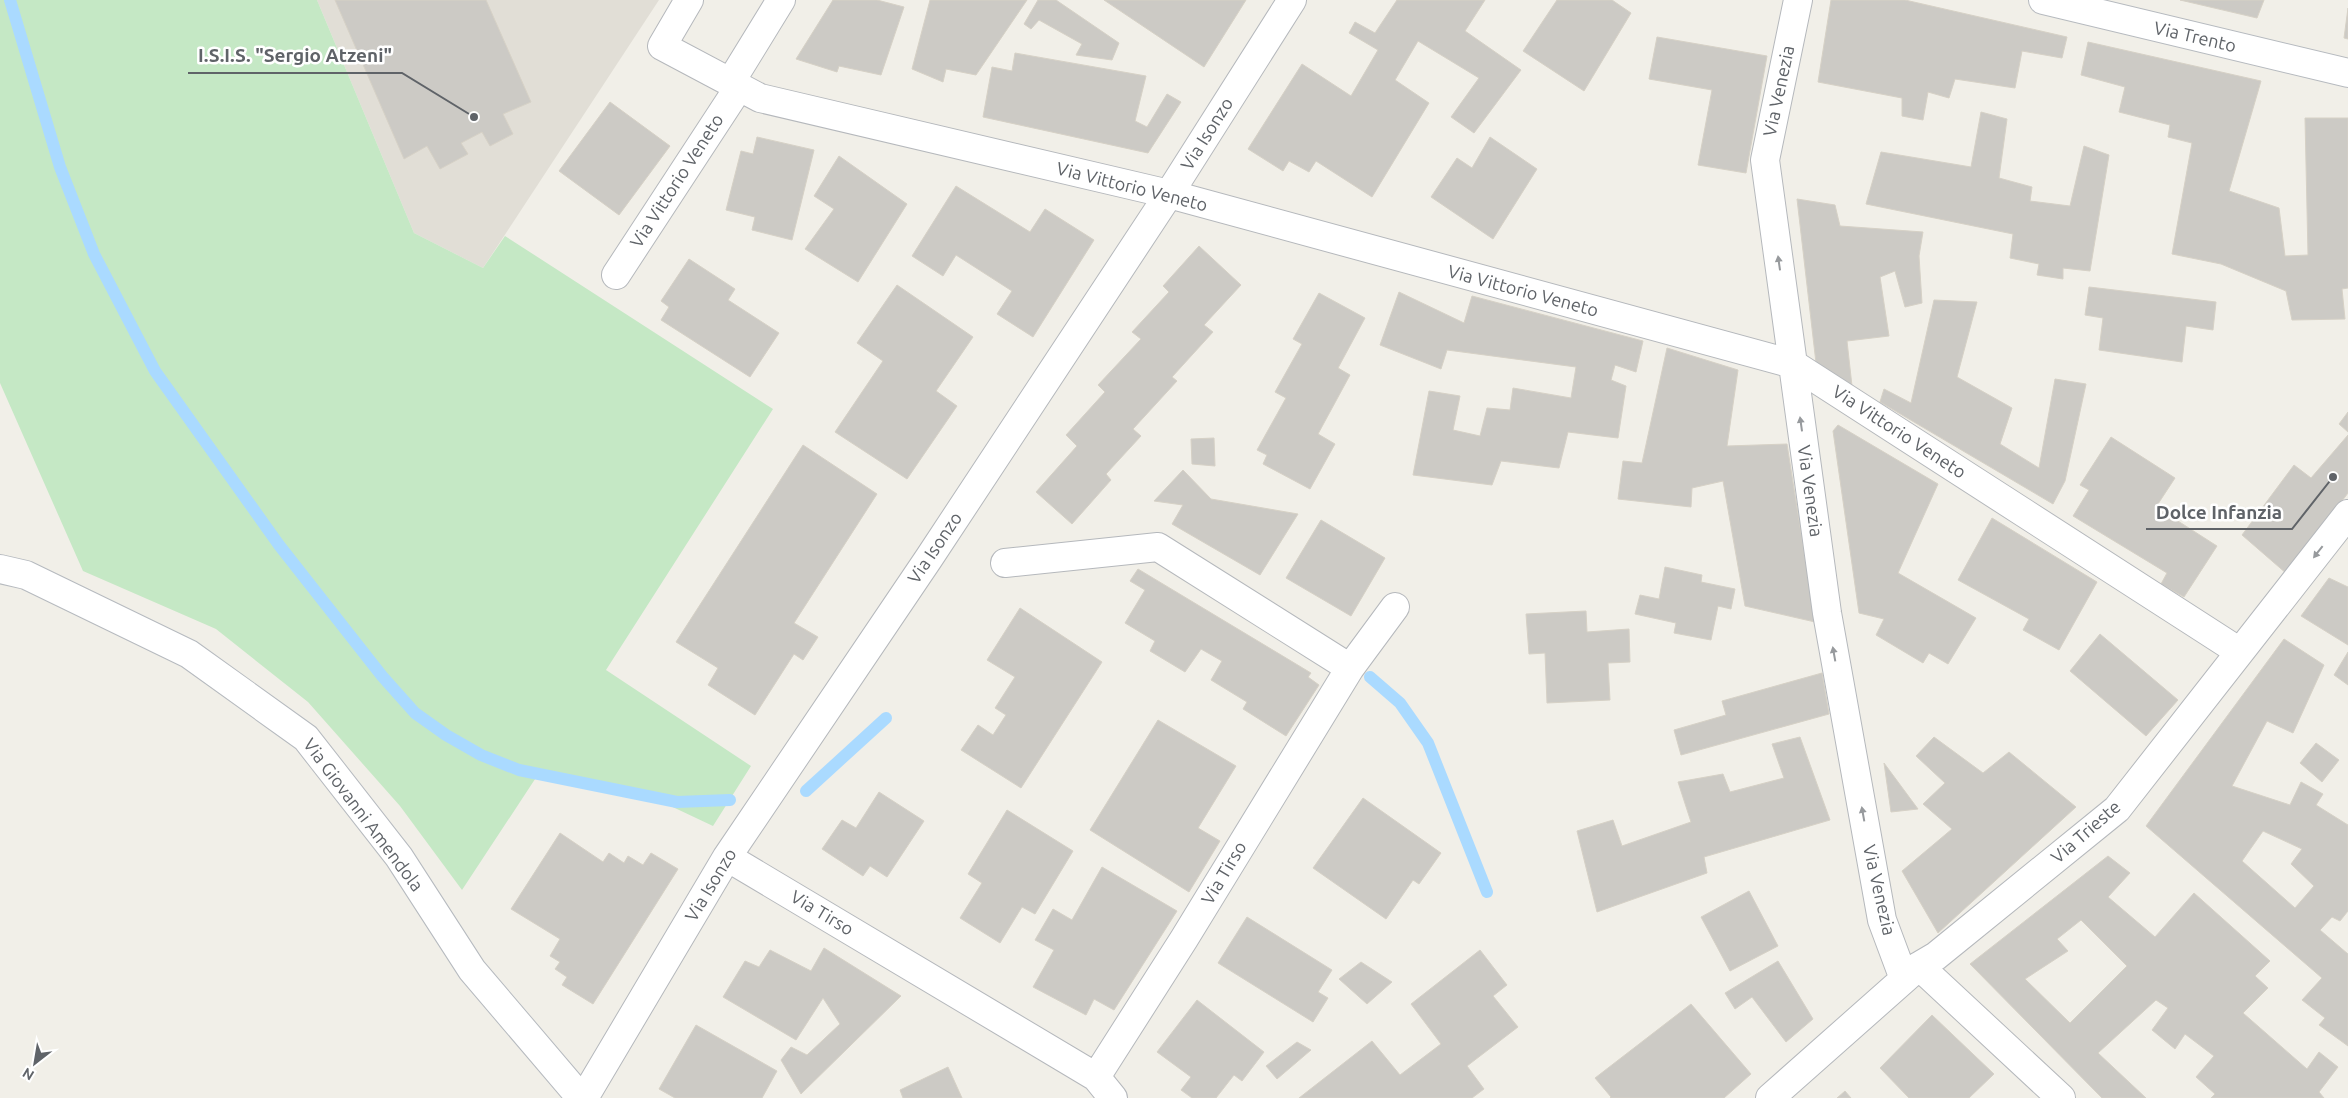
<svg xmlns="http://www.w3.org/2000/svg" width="2348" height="1098" font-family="Ubuntu,sans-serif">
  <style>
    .education { fill: #e1ded6 }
    .green { fill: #c5e8c5 }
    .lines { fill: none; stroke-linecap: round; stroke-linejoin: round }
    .stream { stroke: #aadaff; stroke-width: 12 }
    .building { fill: #cccac5; stroke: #d6d1c6; fill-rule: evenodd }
    .street-casing { stroke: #b5b8bc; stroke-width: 30 }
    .secondary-casing { stroke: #b6babf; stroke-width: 30 }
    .street { stroke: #fff; stroke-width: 28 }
    .secondary { stroke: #fff; stroke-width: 28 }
    .oneway { fill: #979a9d }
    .labels { text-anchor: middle; stroke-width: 5; stroke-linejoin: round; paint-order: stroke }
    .street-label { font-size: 18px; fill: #5f6368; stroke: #fff }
    .leader { fill: none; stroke: #5f6368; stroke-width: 2 }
    .callout-dot { fill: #5f6368; stroke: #fff; stroke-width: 2 }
    .callout-label { font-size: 19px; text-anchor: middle; font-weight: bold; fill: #5f6368; stroke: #fff; stroke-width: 5; stroke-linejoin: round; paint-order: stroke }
  </style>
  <rect width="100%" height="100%" fill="#f1efe8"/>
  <path class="education" d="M 317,0 L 659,0 L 483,268 L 414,233 Z"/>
  <path class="green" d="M 0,0 L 317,0 L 414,233 L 483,268 L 505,236 L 773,409 L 606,670 L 751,766 L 713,826 L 643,793 L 541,770 L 462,890 L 400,806 L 308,702 L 216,629 L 83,571 L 0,383 Z"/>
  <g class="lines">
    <path class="stream" d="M 10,0 L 60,167 L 94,254 L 155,371 L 279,545 L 382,676 L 415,713 L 446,735 L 481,755 L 519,770 L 677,802 L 730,800
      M 1370,677 L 1400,703 L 1428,743 L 1487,892
      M 806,791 L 886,718"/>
  </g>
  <path class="building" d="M 335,0 L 486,0 L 531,102 L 503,114 L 513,134 L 490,146 L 482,132 L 461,143 L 468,154 L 440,169 L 427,146 L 404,159 Z
    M 833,0 L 877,0 L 904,7 L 881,75 L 839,66 L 837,72 L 796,59 Z
    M 930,0 L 1027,0 L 976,75 L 946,69 L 943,82 L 912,69 Z
    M 1038,0 L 1056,0 L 1119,43 L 1112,60 L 1076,55 L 1082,44 L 1039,20 L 1031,29 L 1024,24 Z
    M 1104,0 L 1246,0 L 1204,67 Z
    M 1397,0 L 1485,0 L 1465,31 L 1521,70 L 1474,133 L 1451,117 L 1479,78 L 1418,41 L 1395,80 L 1429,103 L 1372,197 L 1316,161 L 1309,172 L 1289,161 L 1283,171 L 1248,149 L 1302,64 L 1351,96 L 1378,50 L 1349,33 L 1355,22 L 1375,33 Z
    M 1557,0 L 1612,0 L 1631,13 L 1584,91 L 1523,51 Z
    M 1831,0 L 1905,0 L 2067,37 L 2062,58 L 2022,51 L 2015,88 L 1955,79 L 1949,98 L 1928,92 L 1923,120 L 1902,116 L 1902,98 L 1818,82 Z
    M 2180,0 L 2264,0 L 2257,18 Z
    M 2348,8 L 2348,39 L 2344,38 Z
    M 1657,37 L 1767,56 L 1746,173 L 1698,165 L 1712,90 L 1649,79 Z
    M 2088,42 L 2261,81 L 2229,191 L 2279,208 L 2285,256 L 2308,255 L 2305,118 L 2348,118 L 2348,288 L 2342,289 L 2345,319 L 2292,320 L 2286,291 L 2221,264 L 2172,254 L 2192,143 L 2168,137 L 2170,125 L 2119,112 L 2125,87 L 2081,75 Z
    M 1015,53 L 1146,76 L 1135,121 L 1147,127 L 1167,94 L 1181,102 L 1148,153 L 983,117 L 992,67 L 1012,71 Z
    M 610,102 L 670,146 L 619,215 L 559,171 Z
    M 1981,112 L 2007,119 L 1999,178 L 2032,187 L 2030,201 L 2070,206 L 2084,146 L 2109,155 L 2090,271 L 2063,268 L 2063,279 L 2037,275 L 2039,264 L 2010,258 L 2013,234 L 1866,204 L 1881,152 L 1971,167 Z
    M 757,137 L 814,150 L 792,240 L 752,230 L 755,217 L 726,210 L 741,151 L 753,154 Z
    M 1490,137 L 1537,169 L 1493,239 L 1431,197 L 1457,158 L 1472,168 Z
    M 839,156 L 907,204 L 858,282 L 805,249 L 834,209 L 814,196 Z
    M 956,186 L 1030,232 L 1045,209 L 1094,240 L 1033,337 L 997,314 L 1012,291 L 956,255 L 943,276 L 912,256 Z
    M 1797,199 L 1835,205 L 1840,226 L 1923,232 L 1919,256 L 1922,303 L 1905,307 L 1895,271 L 1880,277 L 1889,336 L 1847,341 L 1852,386 L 1816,363 Z
    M 1199,246 L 1241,285 L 1204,325 L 1213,332 L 1172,377 L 1177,381 L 1133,429 L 1141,436 L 1106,474 L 1111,480 L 1072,524 L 1036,492 L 1077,446 L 1066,435 L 1105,392 L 1098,385 L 1141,339 L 1132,332 L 1169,292 L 1163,286 Z
    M 689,259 L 735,289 L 728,300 L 779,333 L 750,377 L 661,320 L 669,307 L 661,301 Z
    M 897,285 L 973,337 L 936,391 L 957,406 L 907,479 L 835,432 L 883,361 L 857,343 Z
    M 2089,287 L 2216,302 L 2213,330 L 2186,326 L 2182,362 L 2099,350 L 2103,318 L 2085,315 Z
    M 1399,292 L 1464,323 L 1472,296 L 1643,341 L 1636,372 L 1615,365 L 1611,380 L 1626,386 L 1618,438 L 1568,432 L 1559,468 L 1501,461 L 1492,485 L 1413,475 L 1429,391 L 1460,396 L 1453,430 L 1480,436 L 1487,408 L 1510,410 L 1513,388 L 1571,398 L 1576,367 L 1447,350 L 1441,369 L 1380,345 Z
    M 1319,293 L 1365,318 L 1338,368 L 1350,375 L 1318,434 L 1335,444 L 1310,489 L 1263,464 L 1267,455 L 1257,450 L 1286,398 L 1275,392 L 1302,344 L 1293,339 Z
    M 1934,300 L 1977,302 L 1957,377 L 2012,408 L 2000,444 L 2039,468 L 2055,379 L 2086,384 L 2065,481 L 2053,504 L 1880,402 L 1884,389 L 1911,403 Z
    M 1667,348 L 1738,370 L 1727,446 L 1787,444 L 1815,622 L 1745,606 L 1723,481 L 1692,488 L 1691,507 L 1618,499 L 1623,461 L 1642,463 Z
    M 2348,412 L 2348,432 L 2339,424 Z
    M 1838,425 L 1938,484 L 1898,573 L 1976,618 L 1948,664 L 1929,653 L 1923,663 L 1876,635 L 1884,619 L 1859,613 L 1833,431 Z
    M 2348,435 L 2348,493 L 2287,574 L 2242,535 L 2294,465 L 2311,478 Z
    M 2111,437 L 2175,478 L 2156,507 L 2217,546 L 2184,597 L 2161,584 L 2167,573 L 2073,516 L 2089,490 L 2080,485 Z
    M 1214,438 L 1215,466 L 1192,464 L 1191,439 Z
    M 803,445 L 877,494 L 794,623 L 818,637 L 803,660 L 794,654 L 755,715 L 708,685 L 718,668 L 676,642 Z
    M 1183,470 L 1211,499 L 1298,514 L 1260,575 L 1172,524 L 1183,505 L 1154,501 Z
    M 1992,518 L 2097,582 L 2059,650 L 2023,630 L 2029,619 L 1958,580 Z
    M 1321,520 L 1385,558 L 1351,616 L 1286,578 Z
    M 1665,567 L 1702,575 L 1701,582 L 1735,589 L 1731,609 L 1718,606 L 1711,640 L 1674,633 L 1676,623 L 1635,614 L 1640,595 L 1659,599 Z
    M 1138,569 L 1311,673 L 1308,677 L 1319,685 L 1286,736 L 1243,709 L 1247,702 L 1211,680 L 1222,661 L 1201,649 L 1185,672 L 1150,651 L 1155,641 L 1125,623 L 1145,590 L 1130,581 Z
    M 2329,578 L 2348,587 L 2348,645 L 2301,616 Z
    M 1020,608 L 1102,662 L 1021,788 L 961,750 L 978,725 L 993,735 L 1006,715 L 995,708 L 1015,677 L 987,660 Z
    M 1586,611 L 1587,632 L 1629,629 L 1630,662 L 1608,663 L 1610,700 L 1547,703 L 1545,653 L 1529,654 L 1526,614 Z
    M 2100,634 L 2178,700 L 2146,736 L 2070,671 Z
    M 2284,639 L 2324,665 L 2293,733 L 2267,721 L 2232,786 L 2290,805 L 2301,782 L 2323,794 L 2316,805 L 2348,825 L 2348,911 L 2340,921 L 2332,917 L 2320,930 L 2348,954 L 2348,1046 L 2319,1025 L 2325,1018 L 2302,1000 L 2322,978 L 2146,826 ZM 2263,831 L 2302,849 L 2291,864 L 2314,886 L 2295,908 L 2242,861 Z
    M 2348,652 L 2348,685 L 2334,675 Z
    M 1822,673 L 1829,714 L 1681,755 L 1674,730 L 1726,715 L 1722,701 Z
    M 1158,720 L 1236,766 L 1198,828 L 1220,841 L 1189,892 L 1090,830 Z
    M 1800,737 L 1830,820 L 1704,857 L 1707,873 L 1597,912 L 1577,831 L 1613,820 L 1622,846 L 1691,822 L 1678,782 L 1723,774 L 1730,792 L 1784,778 L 1772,744 Z
    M 1934,737 L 1983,773 L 2009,752 L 2076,807 L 1938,933 L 1902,871 L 1952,829 L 1923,804 L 1945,783 L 1916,756 Z
    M 2316,743 L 2339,760 L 2322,782 L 2300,763 Z
    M 1884,763 L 1918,809 L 1891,812 Z
    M 879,792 L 924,821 L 887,877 L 870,866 L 863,876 L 822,849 L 842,820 L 856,828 Z
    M 1363,798 L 1441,853 L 1419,884 L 1413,880 L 1386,919 L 1313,868 Z
    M 1007,810 L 1073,851 L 1035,914 L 1022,907 L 1000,943 L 960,918 L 982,883 L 968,874 Z
    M 560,833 L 603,862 L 609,853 L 624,863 L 628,856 L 643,865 L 651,853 L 678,869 L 593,1004 L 562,985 L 567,977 L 555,969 L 560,962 L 550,956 L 560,939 L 511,909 Z
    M 2108,856 L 2130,873 L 2108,897 L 2155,937 L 2194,893 L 2270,961 L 2255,976 L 2268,988 L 2243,1013 L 2307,1069 L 2319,1052 L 2338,1067 L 2319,1092 L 2324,1098 L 2211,1098 L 2215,1094 L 2196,1077 L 2214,1056 L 2185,1034 L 2175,1049 L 2152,1030 L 2168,1008 L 2156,1000 L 2098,1053 L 2146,1098 L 2102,1098 L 1970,964 ZM 2081,920 L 2127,966 L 2070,1023 L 2025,979 L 2068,951 L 2057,939 Z
    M 1102,867 L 1177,911 L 1114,1010 L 1094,999 L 1086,1015 L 1033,987 L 1054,950 L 1035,940 L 1053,909 L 1072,920 Z
    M 1749,891 L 1778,946 L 1730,971 L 1701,917 Z
    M 1247,917 L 1332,970 L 1318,992 L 1328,998 L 1313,1022 L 1218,963 Z
    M 824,948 L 901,996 L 801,1094 L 781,1060 L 791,1047 L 807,1055 L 840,1024 L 823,998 L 796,1040 L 723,997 L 745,961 L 759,967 L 770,950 L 811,971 Z
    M 1480,950 L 1507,985 L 1493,996 L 1518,1027 L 1467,1066 L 1484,1089 L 1472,1098 L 1299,1098 L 1372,1041 L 1400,1075 L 1441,1044 L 1411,1004 Z
    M 1778,961 L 1813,1019 L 1786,1042 L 1752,997 L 1735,1009 L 1725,993 Z
    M 1361,962 L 1392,982 L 1367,1004 L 1339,979 Z
    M 1197,1000 L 1264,1052 L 1242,1081 L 1234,1075 L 1216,1098 L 1192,1098 L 1181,1090 L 1191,1077 L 1157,1052 Z
    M 1691,1004 L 1751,1074 L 1724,1098 L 1610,1098 L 1611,1097 L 1595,1078 Z
    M 1932,1015 L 1994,1074 L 1969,1098 L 1909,1098 L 1880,1068 Z
    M 696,1025 L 777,1071 L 762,1098 L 675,1098 L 659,1089 Z
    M 1297,1042 L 1311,1050 L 1277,1079 L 1266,1066 Z
    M 948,1067 L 962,1098 L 903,1098 L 900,1090 Z
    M 1845,1091 L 1851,1098 L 1837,1098 Z"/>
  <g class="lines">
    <defs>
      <path id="street" d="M 689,0 L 662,46 L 760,98 L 1169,194 L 1793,364 L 2240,652
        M 1798,0 L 1765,160 L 1827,613 L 1882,920 L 1904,979
        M 730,83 L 781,0
        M 616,275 L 739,87
        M 1005,563 L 1158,547 L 1350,668
        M 727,857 L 1096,1077 L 1113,1098
        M 1919,966 L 2061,1098
        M 1096,1077 L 1184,939 L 1350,668 L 1395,607
        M 584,1098 L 727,857 L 929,558 L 1169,194 L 1292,0
        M 1770,1098 L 1919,966 L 1936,956 L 2117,809 L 2348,514"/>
      <path id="secondary" d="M 2043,0 L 2348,73
        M 0,569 L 26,575 L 189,654 L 306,738 L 399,857 L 472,970 L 581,1098"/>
    </defs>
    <use href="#street" class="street-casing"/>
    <use href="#secondary" class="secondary-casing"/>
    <use href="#street" class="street"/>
    <use href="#secondary" class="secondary"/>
  </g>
  <defs><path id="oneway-solid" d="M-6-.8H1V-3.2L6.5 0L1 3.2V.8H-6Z" transform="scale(1.25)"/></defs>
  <g class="oneway">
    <use href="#oneway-solid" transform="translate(1779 263) rotate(-98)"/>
    <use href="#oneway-solid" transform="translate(1801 424) rotate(-98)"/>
    <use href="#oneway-solid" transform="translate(2318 552) rotate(128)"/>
    <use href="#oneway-solid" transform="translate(1834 654) rotate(-100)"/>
    <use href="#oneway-solid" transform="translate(1863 814) rotate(-100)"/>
  </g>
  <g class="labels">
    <g class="street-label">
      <text transform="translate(2195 37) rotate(13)" y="6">Via Trento</text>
      <text transform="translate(1779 91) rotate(-78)" y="6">Via Venezia</text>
      <text transform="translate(1207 134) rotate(-58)" y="6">Via Isonzo</text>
      <text transform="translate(677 181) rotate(-57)" y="6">Via Vittorio Veneto</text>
      <text transform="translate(1132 187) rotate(14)" y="6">Via Vittorio Veneto</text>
      <text transform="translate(1523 291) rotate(15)" y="6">Via Vittorio Veneto</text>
      <text transform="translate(1899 432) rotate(33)" y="6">Via Vittorio Veneto</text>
      <text transform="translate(1810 491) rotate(82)" y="6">Via Venezia</text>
      <text transform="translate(935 548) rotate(-56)" y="6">Via Isonzo</text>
      <text transform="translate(363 815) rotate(53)" y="6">Via Giovanni Amendola</text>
      <text transform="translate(2086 832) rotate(-41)" y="6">Via Trieste</text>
      <text transform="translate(1224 873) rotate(-59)" y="6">Via Tirso</text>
      <text transform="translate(711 885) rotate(-59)" y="6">Via Isonzo</text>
      <text transform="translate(1879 890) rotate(77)" y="6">Via Venezia</text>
      <text transform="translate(822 913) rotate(31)" y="6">Via Tirso</text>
    </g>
  </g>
  <path class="leader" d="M474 117L402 73H188M2333 477L2292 529H2146"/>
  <g class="callout-dot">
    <circle cx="474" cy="117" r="5"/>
    <circle cx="2333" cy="477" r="5"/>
  </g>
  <g class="callout-label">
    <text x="295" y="62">I.S.I.S. "Sergio Atzeni"</text>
    <text x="2219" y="519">Dolce Infanzia</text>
  </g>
  <g transform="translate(35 1063) rotate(211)" stroke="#ffffff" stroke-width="4" paint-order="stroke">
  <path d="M0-4L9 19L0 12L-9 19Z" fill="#5f6368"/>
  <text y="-8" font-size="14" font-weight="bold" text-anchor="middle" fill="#5f6368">N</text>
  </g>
</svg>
